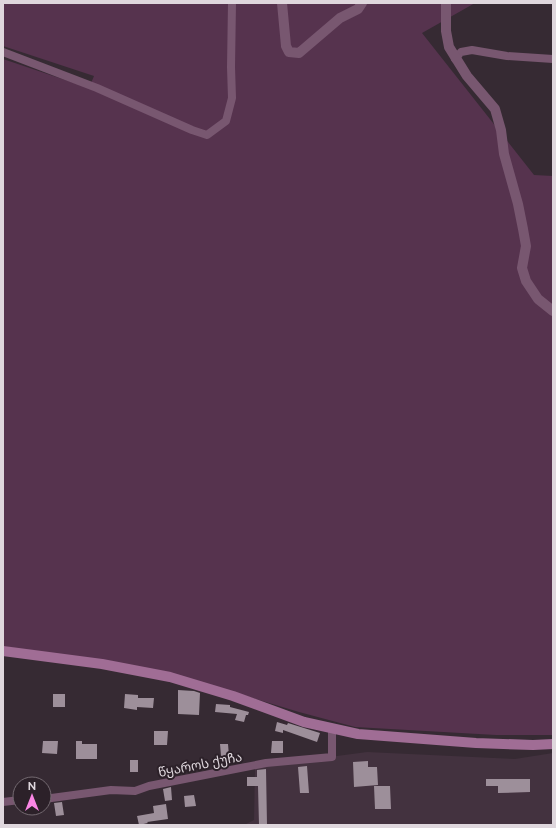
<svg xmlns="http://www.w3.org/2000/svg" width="556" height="828" font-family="Raleway,'Noto Sans Georgian',sans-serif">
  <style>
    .built { fill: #43323f }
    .green { fill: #56334e }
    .building { fill: #9d8f9a }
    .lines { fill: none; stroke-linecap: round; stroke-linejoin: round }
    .minor { stroke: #785770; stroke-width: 8 }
    .tertiary { stroke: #785770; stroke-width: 10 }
    .secondary { stroke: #a06d95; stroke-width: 10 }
    .labels { text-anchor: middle; stroke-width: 4; stroke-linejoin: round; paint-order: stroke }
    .street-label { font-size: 13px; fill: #dfd7dd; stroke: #2c2129 }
  </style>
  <rect width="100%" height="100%" fill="#362a33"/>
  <path class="built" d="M 367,752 L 515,759 L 553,753 L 553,825 L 244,825 L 254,820 L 255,767 Z"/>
  <path class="green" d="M 3,3 L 475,3 L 422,33 L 534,175 L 553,176 L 553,735 L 496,735 L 355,727 L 299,712 L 203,683 L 3,646 L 3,59 L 89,88 L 94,76 L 3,46 Z"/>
  <path class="building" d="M 178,690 L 194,691 L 200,693 L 199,715 L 178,714 Z
    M 53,694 L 65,694 L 65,707 L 53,707 Z
    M 125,694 L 138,695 L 138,698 L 154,698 L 153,708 L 137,707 L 137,710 L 124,708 Z
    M 216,704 L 230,705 L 230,707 L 249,712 L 248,715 L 246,715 L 244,722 L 235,720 L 237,714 L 215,712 Z
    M 277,722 L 287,725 L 288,723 L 320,733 L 317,742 L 283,730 L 283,733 L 275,731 Z
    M 154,731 L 168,731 L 167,745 L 154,745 Z
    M 43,741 L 58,741 L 57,754 L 42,753 Z
    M 76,741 L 82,741 L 82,744 L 97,744 L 97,759 L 76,759 Z
    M 272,741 L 283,741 L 283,753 L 271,753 Z
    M 220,744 L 228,744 L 229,756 L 221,756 Z
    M 130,760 L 138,760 L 138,772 L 130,772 Z
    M 368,761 L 368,767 L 377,767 L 378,785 L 354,787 L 353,762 Z
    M 307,766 L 309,793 L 300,793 L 298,767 Z
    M 266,769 L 267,825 L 259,825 L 258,786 L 247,786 L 247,777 L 257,777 L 257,770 Z
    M 486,779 L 530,779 L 530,792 L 498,793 L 498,786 L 486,786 Z
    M 374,786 L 390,786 L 391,809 L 375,809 Z
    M 171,787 L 172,800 L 165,801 L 163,789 Z
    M 194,795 L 196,806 L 185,807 L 184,796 Z
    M 62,802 L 64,815 L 56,816 L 54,803 Z
    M 166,804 L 168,819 L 147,822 L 148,823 L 139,825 L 137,816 L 154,813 L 153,806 Z"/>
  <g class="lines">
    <path class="minor" d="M 3,52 L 97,88 L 192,130 L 207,135 L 226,121 L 232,98 L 231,67 L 232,3
      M 455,59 L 461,52 L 472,50 L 507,56 L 553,59
      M 44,799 L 111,790 L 135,791 L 149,786 L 266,763 L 332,757 L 332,728
      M 3,802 L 20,800"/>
    <path class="tertiary" d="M 282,3 L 286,46 L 289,52 L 299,53 L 340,18 L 358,9 L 362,3
      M 446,3 L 446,31 L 449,47 L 467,76 L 495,109 L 501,130 L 504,154 L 518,204 L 523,229 L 526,246 L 522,268 L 526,281 L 538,299 L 553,311"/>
    <path class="secondary" d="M 3,651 L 102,664 L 170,677 L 233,696 L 304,722 L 358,734 L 476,743 L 533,745 L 553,744"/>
  </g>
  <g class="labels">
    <g class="street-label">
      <text transform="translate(200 764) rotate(-11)" y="5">წყაროს ქუჩა</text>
    </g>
  </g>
  <rect width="556" height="828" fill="none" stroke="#dfd7dd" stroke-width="8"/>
  <g transform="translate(32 796)"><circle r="19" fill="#2c2129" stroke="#746a71"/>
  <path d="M0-3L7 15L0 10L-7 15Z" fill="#fb86e5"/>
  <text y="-6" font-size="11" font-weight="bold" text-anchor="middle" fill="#dfd7dd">N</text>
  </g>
</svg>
